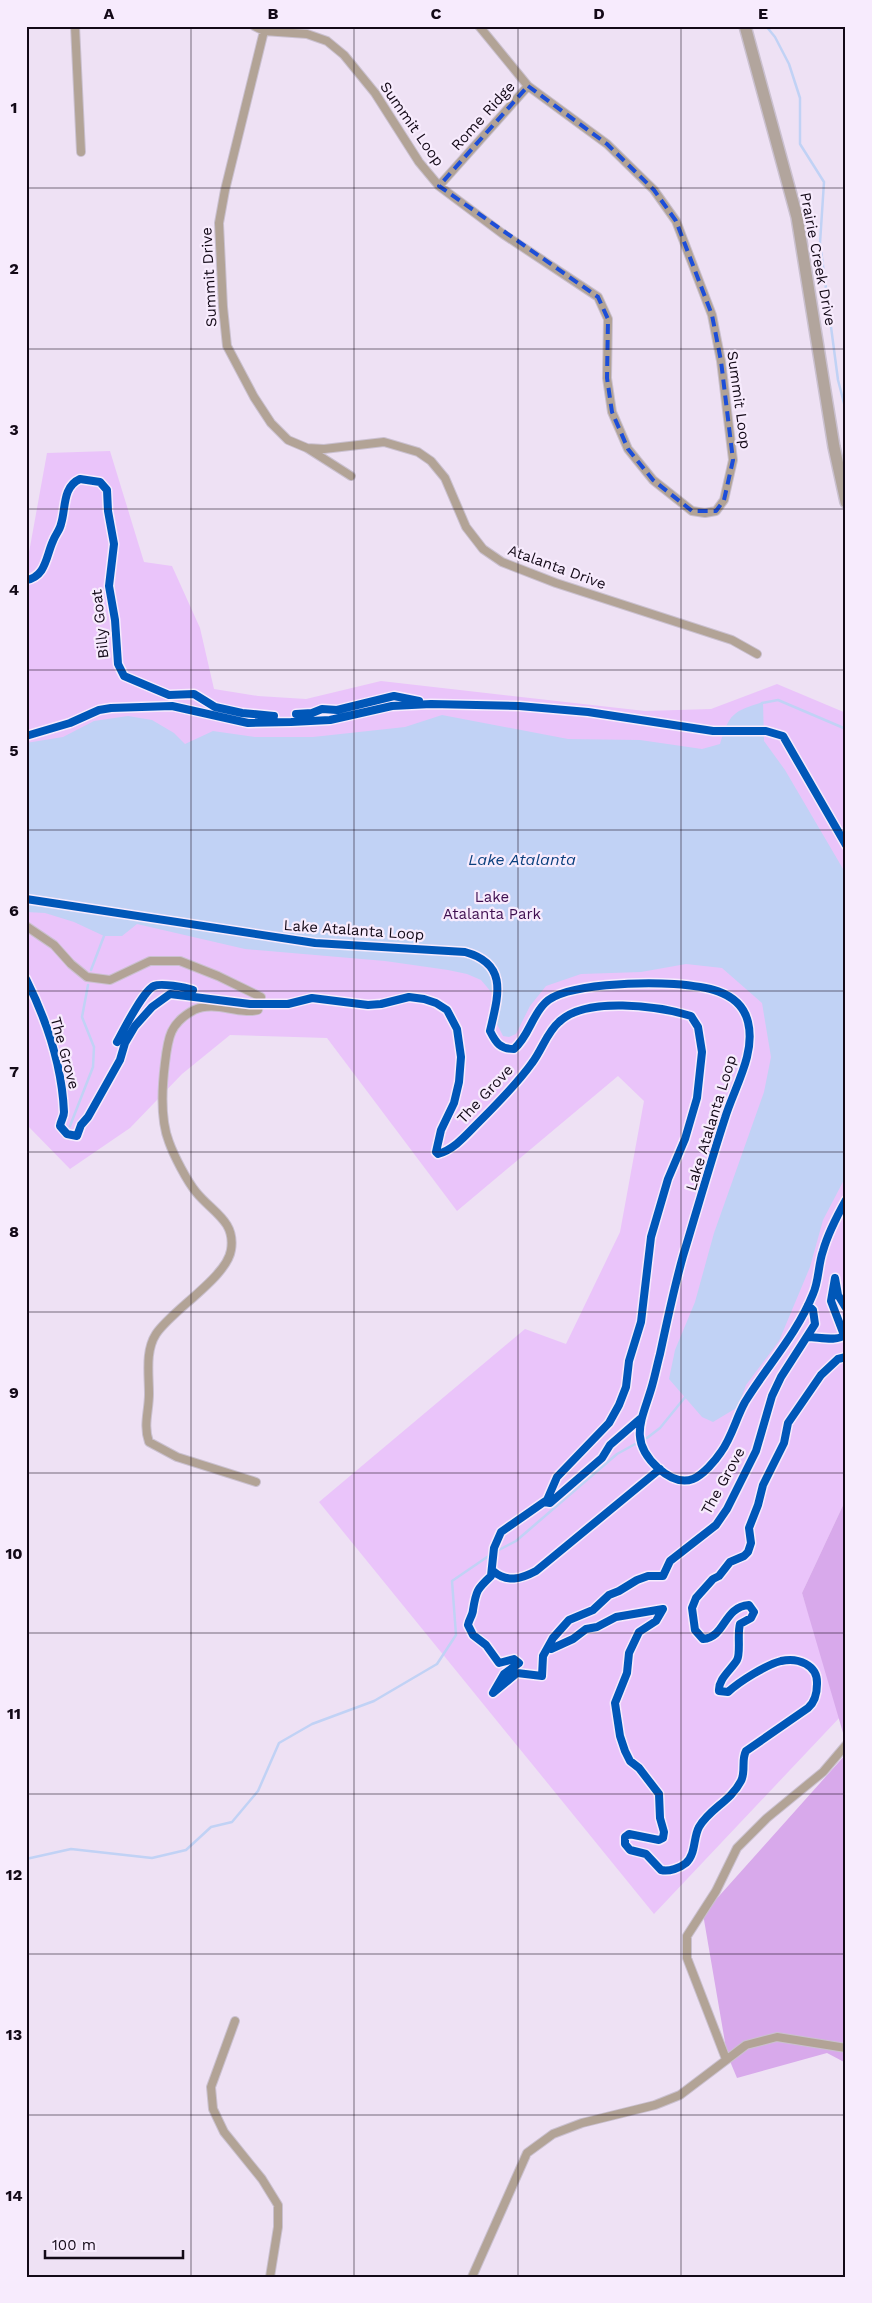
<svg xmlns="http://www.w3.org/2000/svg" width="872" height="2303" font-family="'Work Sans',sans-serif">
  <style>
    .green { fill: #eac4fa }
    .forest { fill: #d8a9eb }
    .water { fill: #c1d2f5 }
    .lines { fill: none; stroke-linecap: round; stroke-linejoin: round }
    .stream { stroke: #c1d2f5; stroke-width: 2.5 }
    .street-casing { stroke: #cac0cf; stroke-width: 10 }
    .secondary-casing { stroke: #cac0cf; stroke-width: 14 }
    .street { stroke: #b2a396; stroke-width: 8 }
    .secondary { stroke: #b2a59d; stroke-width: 11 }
    .cycleway-casing { stroke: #f7ebfd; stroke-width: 11 }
    .cycleway { stroke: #0057b8; stroke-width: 8 }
    .marked { fill: none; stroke: #1d4ed8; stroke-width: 4; stroke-dasharray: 10 6; stroke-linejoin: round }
    .grid { fill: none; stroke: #130917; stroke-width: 1; stroke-opacity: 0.55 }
    .labels { text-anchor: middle; stroke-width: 4.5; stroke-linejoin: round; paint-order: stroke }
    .street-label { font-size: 15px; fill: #130917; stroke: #f7ebfd }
    .park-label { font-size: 15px; fill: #3e0e4f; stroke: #f7ebfd }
    .water-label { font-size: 16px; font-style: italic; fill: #0b407e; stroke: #f7ebfd }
    .neatline { fill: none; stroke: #130917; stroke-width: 2 }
    .grid-label { font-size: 16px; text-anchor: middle; font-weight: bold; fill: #130917 }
  </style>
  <rect width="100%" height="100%" fill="#eee1f4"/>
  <path class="green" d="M 110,451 L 144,562 L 172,566 L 200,628 L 214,689 L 258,696 L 306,699 L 381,681 L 645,711 L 711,709 L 777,684 L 846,713 L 846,1499 L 802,1593 L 841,1716 L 654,1914 L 319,1502 L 525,1329 L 566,1344 L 620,1232 L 644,1101 L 618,1076 L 457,1211 L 327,1038 L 230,1035 L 182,1074 L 130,1128 L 70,1169 L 26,1124 L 26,569 L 47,453 Z"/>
  <path class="forest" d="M 846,1499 L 846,1743 L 802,1593 Z
    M 846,1754 L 846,2063 L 827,2053 L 737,2078 L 727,2054 L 703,1914 Z"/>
  <path class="water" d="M 763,702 L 764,741 L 785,770 L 846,874 L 846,1176 L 823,1220 L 810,1267 L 779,1341 L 746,1385 L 738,1407 L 713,1422 L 702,1417 L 669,1379 L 675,1350 L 695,1302 L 714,1233 L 764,1092 L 771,1057 L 762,1003 L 722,968 L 686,964 L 641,972 L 581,974 L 546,986 L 530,1006 L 516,1034 L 509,1037 L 503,1036 L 491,1012 L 492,993 L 481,980 L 467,974 L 448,970 L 385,961 L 245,949 L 137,924 L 122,936 L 104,936 L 74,922 L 45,913 L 26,912 L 26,743 L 63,737 L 94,721 L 128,716 L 152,720 L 174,733 L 185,744 L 213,731 L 255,737 L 313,737 L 405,727 L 442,715 L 568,739 L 640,740 L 702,749 L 720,744 C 729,714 733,711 763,702 Z"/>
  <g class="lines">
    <path class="stream" d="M 766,26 L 775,37 L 789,64 L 800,98 L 800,144 L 824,182 L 820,243 L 838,380 L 846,411
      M 762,703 L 778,700 L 846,729
      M 91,970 L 104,936
      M 70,1126 L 93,1067 L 94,1047 L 82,1017 L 88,985
      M 647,1438 L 660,1428 L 686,1396
      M 26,1859 L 71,1849 L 152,1858 L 186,1850 L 211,1827 L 232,1822 L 258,1791 L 279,1743 L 312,1724 L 374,1701 L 437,1664 L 456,1635 L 452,1581 L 493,1553 L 516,1541 L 617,1454 L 637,1443"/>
    <defs>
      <path id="street" d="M 75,26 L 81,152
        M 254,26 L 264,31 L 307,34 L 327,41 L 344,55 L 375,93 L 419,162 L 439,186 L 503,234 L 598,297 L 608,319 L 607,378 L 612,412 L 628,449 L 653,480 L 692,511 L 705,513 L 716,511 L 724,500 L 733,460 L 721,361 L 712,315 L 676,221 L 654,190 L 607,144 L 528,86 L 479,26
        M 263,26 L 264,31 L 225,190 L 219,223 L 223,307 L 227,346 L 254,397 L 271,423 L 288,440 L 307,448 L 351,476
        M 439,186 L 528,86
        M 307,448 L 324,449 L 384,442 L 418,452 L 431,461 L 445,478 L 466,527 L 483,549 L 502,562 L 556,583 L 732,640 L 757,654
        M 26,926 L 54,945 L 71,964 L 87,977 L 110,980 L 150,961 L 180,961 L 218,976 L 261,997 L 258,1010 C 238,1015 215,1000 194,1010 C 170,1023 168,1037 165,1063 C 162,1087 160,1119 169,1142 C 174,1156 187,1181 196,1192 C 212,1212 236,1221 231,1250 C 227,1277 172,1310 156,1334 C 145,1351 149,1374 149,1394 C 149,1411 143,1425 149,1442 L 177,1457 L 256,1482
        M 235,2021 L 211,2087 L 213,2109 L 224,2132 L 262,2179 L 278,2205 L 278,2227 L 270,2277
        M 726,2059 L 687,1958 L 687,1936 L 716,1891 L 737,1848 L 767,1818 L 823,1772 L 846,1745
        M 472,2277 L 527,2153 L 553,2134 L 582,2123 L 655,2105 L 680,2095 L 746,2045 L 777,2037 L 846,2048"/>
      <path id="secondary" d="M 745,26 L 797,217 L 834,447 L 846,502"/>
    </defs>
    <use href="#street" class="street-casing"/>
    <use href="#secondary" class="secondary-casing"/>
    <use href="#street" class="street"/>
    <use href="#secondary" class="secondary"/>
    <defs>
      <path id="cycleway" d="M 26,580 C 46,577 46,556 53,541 C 55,535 60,530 61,524 C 66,509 62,487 80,479 L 100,482 L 107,490 L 108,511 L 114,544 L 109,586 L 115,620 L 118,664 L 124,676 L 169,695 L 194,694 L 215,707 L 242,713 L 274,716
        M 296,714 L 312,713 L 322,709 L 337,710 L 394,696 L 419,701
        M 26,736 L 70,723 L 99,710 L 111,708 L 172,706 L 248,723 L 291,722 L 330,720 L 392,706 L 431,704 L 519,706 L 588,712 L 713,731 L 766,731 L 783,736 L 846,845
        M 26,899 L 315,943 L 465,952 C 509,964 498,996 490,1031 C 496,1043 500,1049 514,1049 C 529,1036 531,1017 545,1003 C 564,983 646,982 674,984 C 701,986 740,989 748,1022 C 756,1054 734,1088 725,1118 C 710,1164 697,1210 683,1256 C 674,1288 667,1321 660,1354 C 657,1365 655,1376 652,1386 C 643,1418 627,1440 658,1468 C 667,1476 680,1484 693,1479 C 703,1475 715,1461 721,1452 C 732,1437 736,1418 745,1402 C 767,1366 797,1334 813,1294 C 819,1281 818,1265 823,1251 C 828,1233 837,1216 846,1200
        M 26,979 C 46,1019 62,1067 64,1112 C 64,1117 61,1120 60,1126 L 67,1134 L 77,1136 L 81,1125 L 88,1117 L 120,1060 L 125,1043 L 135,1026 L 152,1007 L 170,994 L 250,1004 L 288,1004 L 312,998 L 368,1005 L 381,1004 L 409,997 L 424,999 L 436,1003 L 447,1010 L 457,1029 L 461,1057 L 459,1082 L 454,1103 L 441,1130 L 436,1152 L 438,1154 C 455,1149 466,1135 479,1122 C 497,1104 517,1084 532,1063 C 542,1050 547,1032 559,1022 C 586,996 658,1006 691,1016 L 698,1027 L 702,1052 L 697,1098 L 685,1139 L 668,1179 L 651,1237 L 641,1322 L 629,1361 L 626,1387 L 619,1405 L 609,1423 L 557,1477 L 547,1500 L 544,1502 L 550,1503 L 602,1458 L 610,1445 L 640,1419
        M 117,1042 C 123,1031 143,991 154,986 C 161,983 185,987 193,990
        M 808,1337 C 818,1337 838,1342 844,1335 L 831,1301 L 835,1278 L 838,1295 L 846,1308
        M 544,1502 L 501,1532 L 494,1548 L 491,1576 C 477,1589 476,1591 473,1610 C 473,1615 469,1619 468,1625 L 473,1635 L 486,1645 L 499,1663 L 514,1659 L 519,1663 L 504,1674 L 493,1693 L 517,1673 L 542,1676 L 543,1656 L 553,1638 L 569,1620 L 593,1610 L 609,1595 L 619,1591 L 637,1580 L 648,1576 L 663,1576 L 670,1561 L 716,1525 L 727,1509 L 756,1451 L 772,1396 L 781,1377 L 815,1324 L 813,1310 L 808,1305
        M 493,1571 C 507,1583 521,1579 536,1571 L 660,1469
        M 548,1648 L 551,1649 L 573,1639 L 586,1629 L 597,1627 L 616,1617 L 663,1609 L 656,1621 L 639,1632 L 629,1653 L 627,1673 L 615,1703 L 620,1736 L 625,1751 L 630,1761 L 639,1768 L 659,1794 L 660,1818 L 664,1832 L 663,1838 L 659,1840 L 629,1834 L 625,1837 L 625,1844 L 630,1850 L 646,1854 L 661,1870 C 669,1872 680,1868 686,1863 C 696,1854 693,1838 699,1827 C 710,1808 730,1802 741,1781 C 746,1771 741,1760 746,1751 L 808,1708 C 815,1702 817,1693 817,1684 C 818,1665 798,1657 781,1661 C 766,1665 740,1681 728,1692 L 719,1691 C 718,1679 731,1670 737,1660 C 741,1653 737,1634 740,1624 L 751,1618 L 754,1612 L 749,1605 C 723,1607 726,1637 703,1639 L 695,1630 L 692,1608 L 696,1598 L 713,1579 L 719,1576 L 730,1562 L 744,1556 L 748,1552 L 751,1543 L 749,1528 L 758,1505 L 763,1485 L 784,1443 L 788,1423 L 821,1375 L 838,1359 L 846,1357"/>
    </defs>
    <use href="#cycleway" class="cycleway-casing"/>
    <use href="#cycleway" class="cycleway"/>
  </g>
  <path class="marked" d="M 528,86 L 607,144 L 654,190 L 676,221 L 712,315 L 721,361 L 733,460 L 724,500 L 716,511 L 692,511 L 653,480 L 628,449 L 612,412 L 607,378 L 608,319 L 598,297 L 439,186 Z"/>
  <path class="grid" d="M 191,26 L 191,2277M 354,26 L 354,2277M 518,26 L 518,2277M 681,26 L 681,2277M 26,188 L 846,188M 26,349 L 846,349M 26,509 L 846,509M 26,670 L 846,670M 26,830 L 846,830M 26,991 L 846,991M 26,1152 L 846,1152M 26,1312 L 846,1312M 26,1473 L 846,1473M 26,1633 L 846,1633M 26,1794 L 846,1794M 26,1954 L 846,1954M 26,2115 L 846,2115"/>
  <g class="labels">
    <g class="street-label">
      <text transform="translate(483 116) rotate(-48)" y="5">Rome Ridge</text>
      <text transform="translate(412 124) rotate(55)" y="5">Summit Loop</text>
      <text transform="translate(818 259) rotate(79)" y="5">Prairie Creek Drive</text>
      <text transform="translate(209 277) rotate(-93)" y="5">Summit Drive</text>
      <text transform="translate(739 400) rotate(82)" y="5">Summit Loop</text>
      <text transform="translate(557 567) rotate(20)" y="5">Atalanta Drive</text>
      <text transform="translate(100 624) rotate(-96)" y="5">Billy Goat</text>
      <text transform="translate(354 930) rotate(4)" y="5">Lake Atalanta Loop</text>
      <text transform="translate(65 1053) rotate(75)" y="5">The Grove</text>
      <text transform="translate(485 1094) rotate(-47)" y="5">The Grove</text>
      <text transform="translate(711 1123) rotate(-73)" y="5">Lake Atalanta Loop</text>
      <text transform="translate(723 1481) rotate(-61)" y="5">The Grove</text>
    </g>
    <g class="park-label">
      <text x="492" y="902">Lake<tspan x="492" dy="17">Atalanta Park</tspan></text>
    </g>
    <g class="water-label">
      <text x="522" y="865">Lake Atalanta</text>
    </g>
  </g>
  <rect width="872" height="2303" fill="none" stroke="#f7ebfd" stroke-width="55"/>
  <path d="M45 2250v8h138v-8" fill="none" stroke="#130917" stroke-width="2.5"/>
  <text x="52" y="2250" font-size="15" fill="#130917" stroke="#f7ebfd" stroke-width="4" paint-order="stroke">100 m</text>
  <rect x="28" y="28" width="816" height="2248" class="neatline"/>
  <g class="grid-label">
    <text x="109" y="19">A</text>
    <text x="273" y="19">B</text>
    <text x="436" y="19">C</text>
    <text x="599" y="19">D</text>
    <text x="763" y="19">E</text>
    <text x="14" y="113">1</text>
    <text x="14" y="274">2</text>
    <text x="14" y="435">3</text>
    <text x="14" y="595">4</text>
    <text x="14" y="756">5</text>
    <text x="14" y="916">6</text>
    <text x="14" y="1077">7</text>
    <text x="14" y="1237">8</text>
    <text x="14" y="1398">9</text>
    <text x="14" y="1559">10</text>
    <text x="14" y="1719">11</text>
    <text x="14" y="1880">12</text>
    <text x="14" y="2040">13</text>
    <text x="14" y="2201">14</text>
  </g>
</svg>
